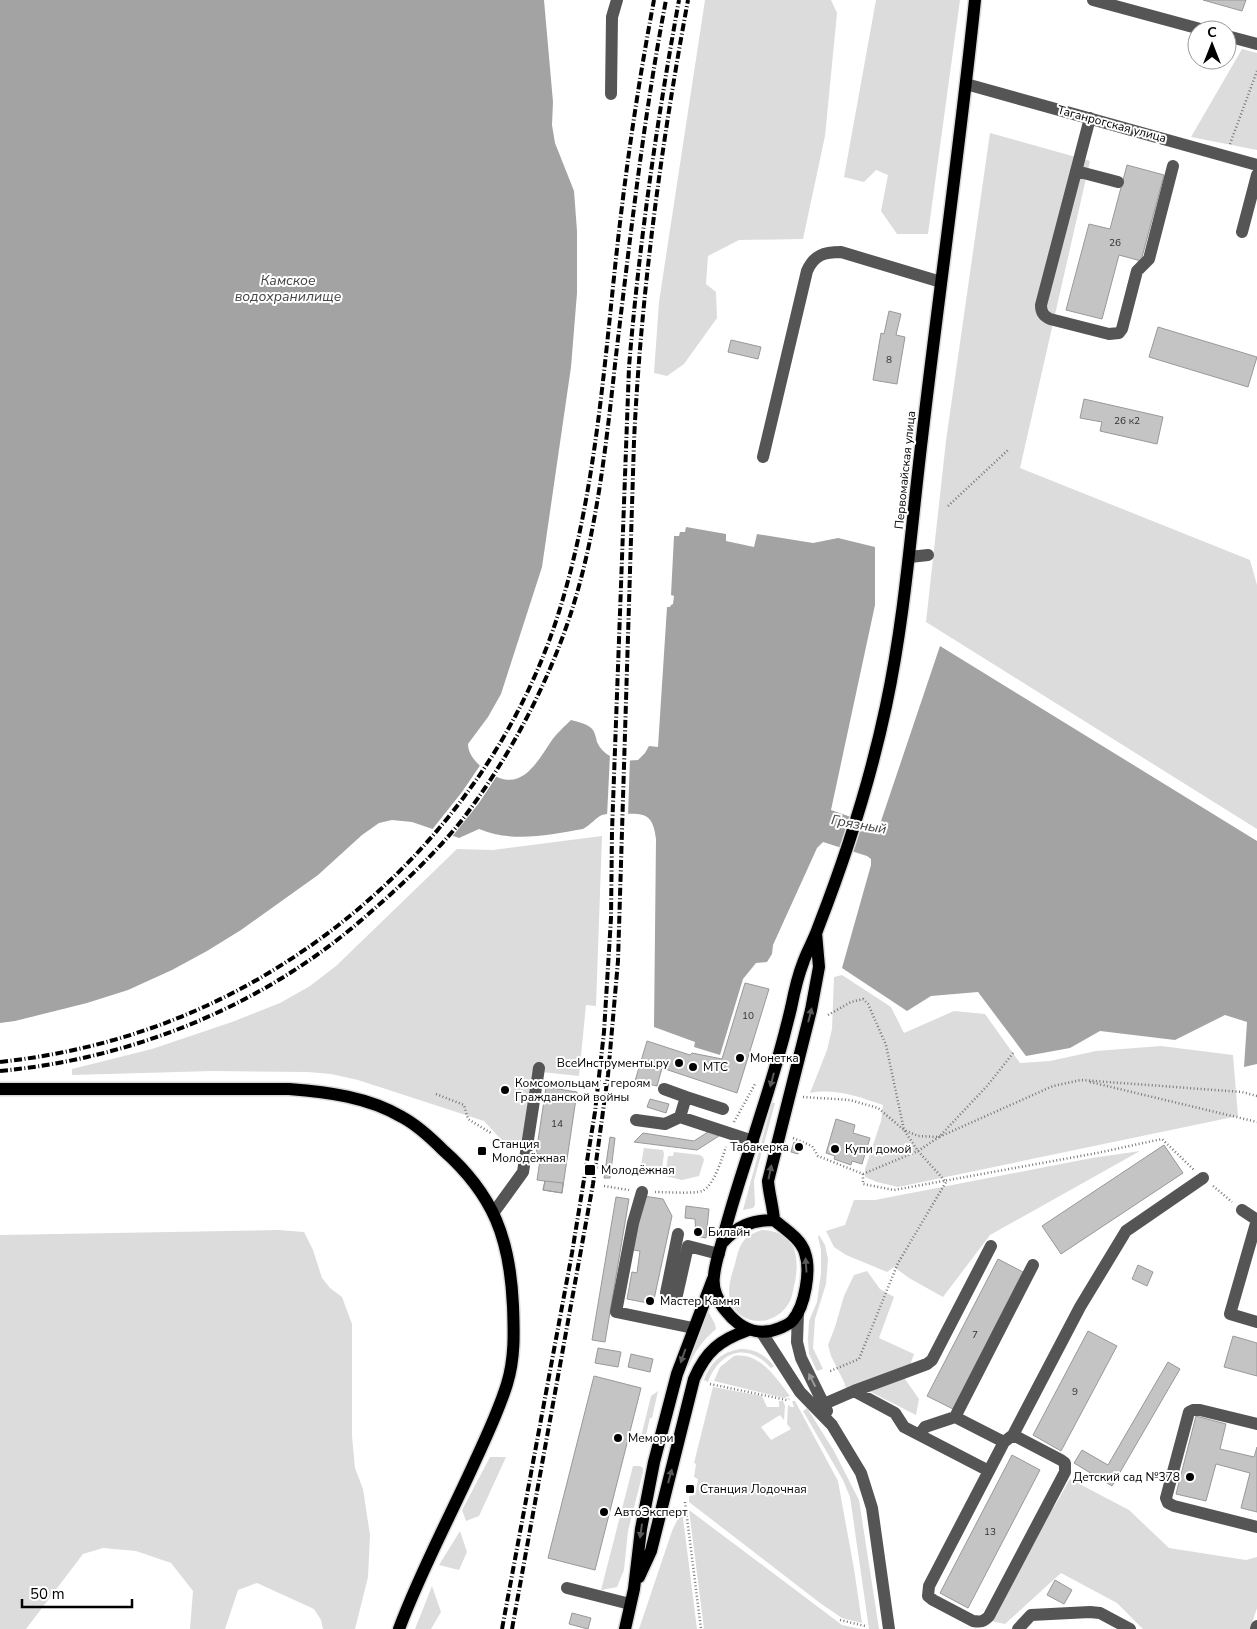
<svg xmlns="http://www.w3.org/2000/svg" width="1257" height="1629" font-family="'Nunito Sans',sans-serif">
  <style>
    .green { fill: #dcdcdc }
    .water { fill: #a3a3a3 }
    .pier { fill: #fff }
    .building { fill: #c4c4c4; stroke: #999 }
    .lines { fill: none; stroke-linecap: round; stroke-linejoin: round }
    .major-casing { stroke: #dbdbdb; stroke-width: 15 }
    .path { stroke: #777; stroke-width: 2.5; stroke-dasharray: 1 2.5; stroke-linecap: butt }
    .minor { stroke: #555; stroke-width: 12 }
    .major { stroke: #000; stroke-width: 12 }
    .rail { stroke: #000; stroke-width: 4; stroke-dasharray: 8 2.5 1 2.5; stroke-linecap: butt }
    .oneway { fill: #595959 }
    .oneway2 { fill: #999 }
    .poi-dot { fill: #000; stroke: #fff; stroke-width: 2 }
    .labels { text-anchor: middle; stroke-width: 4; stroke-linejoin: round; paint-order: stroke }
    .number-label { font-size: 10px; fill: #313131 }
    .street-label { font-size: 12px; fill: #000; stroke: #fff }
    .poi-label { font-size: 12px; fill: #000; stroke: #fff; text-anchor: start }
    .water-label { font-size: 14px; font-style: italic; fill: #444; stroke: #fff }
  </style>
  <rect width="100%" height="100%" fill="#fff"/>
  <path class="green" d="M 705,0 L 831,0 L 837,13 L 825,136 L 803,239 L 739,240 L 708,256 L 706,284 L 716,292 L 717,318 L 684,364 L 667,376 L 654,373 L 659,302 Z
    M 876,0 L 960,0 L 928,234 L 897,234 L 881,211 L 888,175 L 876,170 L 864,182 L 844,177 Z
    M 1242,49 L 1257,53 L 1257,150 L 1191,137 Z
    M 990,133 L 1090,161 L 1020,468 L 1250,560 L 1257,585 L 1257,829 L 926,622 L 946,441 Z
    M 602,836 L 596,1006 L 586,1005 L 579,1076 L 532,1071 L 522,1145 L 509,1148 L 484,1121 L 358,1080 L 331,1074 L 308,1072 L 212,1071 L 72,1075 L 72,1069 L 152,1049 L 232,1022 L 280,1003 L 310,986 L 336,966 L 457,849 L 493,850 Z
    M 842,975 L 891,1007 L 904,1033 L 954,1011 L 985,1014 L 1020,1063 L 1050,1061 L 1096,1051 L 1161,1046 L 1233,1055 L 1238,1116 L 898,1187 L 877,1182 L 865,1177 L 865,1169 L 881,1121 L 883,1105 C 859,1097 835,1088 810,1093 L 827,1050 L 832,1029 L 834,977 Z
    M 772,1103 L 775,1103 L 754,1181 L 755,1205 L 753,1208 L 743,1210 Z
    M 644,1148 L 663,1150 L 664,1154 L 661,1175 L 640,1170 Z
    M 1140,1151 L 990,1235 L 943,1297 L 909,1278 L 894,1267 L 887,1272 L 846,1255 L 834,1247 L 826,1231 L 845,1225 L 854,1200 L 875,1200 L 1092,1158 Z
    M 674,1152 L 700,1155 L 703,1157 L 704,1160 L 699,1176 L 682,1180 L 665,1176 L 668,1156 L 673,1156 Z
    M 278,1230 L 304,1232 L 313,1250 L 322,1278 L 330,1288 L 342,1297 L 352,1324 L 352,1436 L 355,1468 L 363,1489 L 370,1535 L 368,1577 L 355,1629 L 323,1629 L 321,1620 L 314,1609 L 257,1583 L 238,1590 L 225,1629 L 190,1629 L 193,1591 L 171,1563 L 136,1551 L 103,1548 L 83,1554 L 26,1629 L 0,1629 L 0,1235 Z
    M 762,1230 C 795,1231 800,1255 795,1282 C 793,1288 793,1295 790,1301 C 781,1319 759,1327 742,1316 C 723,1303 729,1282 735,1264 C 737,1255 739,1246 745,1239 C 750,1234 756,1232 762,1230 Z
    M 819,1235 L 825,1245 L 828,1259 L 826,1284 L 815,1319 L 813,1348 L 823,1369 L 817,1371 L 809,1354 L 808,1339 L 809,1321 L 817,1302 L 821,1273 L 821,1250 L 818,1237 Z
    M 867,1271 L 880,1289 L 894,1297 L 879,1338 L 914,1354 L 905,1379 L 919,1399 L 916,1415 L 859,1386 L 849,1397 L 844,1382 L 831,1356 L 828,1345 L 835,1327 L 844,1296 L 854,1275 Z
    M 708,1311 L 715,1324 L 716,1329 C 703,1340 695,1351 688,1367 L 686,1366 Z
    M 740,1349 C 755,1349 764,1354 774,1366 L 771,1368 C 748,1342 720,1350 708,1382 L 704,1380 C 711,1362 721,1352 740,1349 Z
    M 734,1356 C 760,1352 776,1378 790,1396 L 784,1398 L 714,1381 L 720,1367 Z
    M 713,1387 L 762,1396 L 767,1407 L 779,1407 L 779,1401 L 783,1401 L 785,1406 L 784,1420 L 780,1415 L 761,1427 L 771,1440 L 791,1429 L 787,1424 L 788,1405 L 791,1407 L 794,1407 L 792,1401 L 795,1401 L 838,1481 L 854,1569 L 862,1623 L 842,1618 L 820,1603 L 689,1502 L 689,1496 L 695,1495 L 698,1479 L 694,1477 L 696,1464 L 694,1463 Z
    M 658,1391 L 652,1418 L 650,1418 L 645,1439 L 641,1437 L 651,1396 Z
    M 807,1408 L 834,1451 L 859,1500 L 879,1629 L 869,1629 L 850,1497 L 843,1480 L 803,1411 Z
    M 490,1457 L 506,1457 L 479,1516 L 466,1521 L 462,1510 Z
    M 633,1466 L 640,1466 L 643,1468 L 643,1472 L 628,1531 L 624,1570 L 617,1587 L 601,1590 Z
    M 1070,1479 L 1129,1510 L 1169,1548 L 1246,1560 L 1257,1557 L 1257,1608 L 1250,1629 L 1143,1629 L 1117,1603 L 1061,1573 L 1005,1624 L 981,1619 L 1037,1519 L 1054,1507 Z
    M 682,1510 L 697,1629 L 639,1629 L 672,1531 Z
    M 689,1510 L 842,1625 L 861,1629 L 704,1629 Z
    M 460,1531 L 467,1552 L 459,1570 L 439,1565 Z
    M 432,1586 L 441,1612 L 431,1629 L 415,1629 Z"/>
  <path class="water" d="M 0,0 L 544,0 L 553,102 L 552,125 L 555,143 L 574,191 L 577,231 L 577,293 L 571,367 L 542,567 L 501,694 L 488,717 L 468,744 C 468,754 476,763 484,769 C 519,796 534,767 552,740 C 557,733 565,726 571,720 C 578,722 589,724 593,730 C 595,733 596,738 597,742 C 604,758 621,762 638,760 L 645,753 L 649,746 L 658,747 L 667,607 L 670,607 L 671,605 L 673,604 L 674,596 L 671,595 L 674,536 L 679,536 L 680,532 L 685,532 L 686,527 L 726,534 L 726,541 L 754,547 L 757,534 L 813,543 L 838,538 L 875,547 L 875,605 L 831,810 L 879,827 L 940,646 L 1257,841 L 1257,1064 L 1244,1067 L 1247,1022 L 1225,1015 L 1175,1040 L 1100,1031 L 1070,1048 L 1026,1056 L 978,992 L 931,996 L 907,1011 L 842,968 L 871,865 L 871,859 L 867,856 L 823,842 L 817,848 L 773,945 L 772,954 L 767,962 L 756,963 L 743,979 L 720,1055 L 694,1047 L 695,1042 L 654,1027 L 656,839 C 653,813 644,813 622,814 C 615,814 608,813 602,815 C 595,818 591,825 583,829 C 548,835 513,843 479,829 L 459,838 L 412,822 L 392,820 L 379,823 L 362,835 L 318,875 L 241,930 L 207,951 L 172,970 L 128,990 L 87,1003 L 15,1021 L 0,1023 Z"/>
  <path class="pier" d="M 610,754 L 630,758 L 628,816 L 607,817 Z
    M 481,764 L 498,774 L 479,803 L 451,838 L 431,831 L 462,792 Z"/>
  <path class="building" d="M 1203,0 L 1246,0 L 1242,11 Z
    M 1127,165 L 1164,175 L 1141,261 L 1119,255 L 1102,319 L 1066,310 L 1089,224 L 1110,229 Z
    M 889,311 L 901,314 L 896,335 L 905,337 L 897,384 L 873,380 L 881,333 L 884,334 Z
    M 1158,327 L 1257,357 L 1248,387 L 1149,357 Z
    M 731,340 L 761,347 L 758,359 L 728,352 Z
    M 1084,399 L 1163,417 L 1157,444 L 1100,431 L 1102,422 L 1080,418 Z
    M 745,983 L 769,989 L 737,1093 L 662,1068 L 657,1086 L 635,1081 L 647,1041 L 690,1055 L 692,1053 L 722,1059 Z
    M 546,1087 L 577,1092 L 562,1193 L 543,1190 L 545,1181 L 537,1180 L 541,1154 L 536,1154 Z
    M 650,1099 L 669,1104 L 666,1113 L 647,1107 Z
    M 836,1119 L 855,1125 L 853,1133 L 870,1138 L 862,1164 L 852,1161 L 851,1165 L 834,1159 L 835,1156 L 826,1153 Z
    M 711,1130 L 722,1134 L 697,1150 L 634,1142 L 643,1133 L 694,1141 Z
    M 610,1137 L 615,1138 L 610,1178 L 604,1178 Z
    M 794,1142 L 801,1145 L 798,1154 L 791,1152 Z
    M 1164,1145 L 1183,1173 L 1061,1254 L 1042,1226 Z
    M 545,1181 L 563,1183 L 562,1193 L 543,1190 Z
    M 644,1196 L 663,1199 L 672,1216 L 653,1304 L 627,1299 L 632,1272 L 637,1273 L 640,1251 L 633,1250 Z
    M 616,1197 L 629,1199 L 605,1342 L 592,1340 Z
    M 686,1206 L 709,1209 L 706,1238 L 696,1236 L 695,1219 L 685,1218 Z
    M 998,1259 L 1023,1272 L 953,1409 L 927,1396 Z
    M 1138,1265 L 1153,1272 L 1147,1286 L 1132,1279 Z
    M 1088,1331 L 1117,1346 L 1061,1451 L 1033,1435 Z
    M 1233,1336 L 1257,1343 L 1257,1376 L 1224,1367 Z
    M 598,1348 L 621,1352 L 618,1367 L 595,1363 Z
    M 631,1354 L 653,1359 L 650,1372 L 628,1367 Z
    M 1168,1362 L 1180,1369 L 1112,1486 L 1074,1463 L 1082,1450 L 1108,1465 Z
    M 594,1376 L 641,1388 L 595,1570 L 548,1558 Z
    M 1196,1416 L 1226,1424 L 1220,1449 L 1254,1457 L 1257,1447 L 1257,1512 L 1241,1508 L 1250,1473 L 1216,1464 L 1206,1501 L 1176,1494 Z
    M 1012,1455 L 1040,1470 L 968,1608 L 940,1593 Z
    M 1055,1580 L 1072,1590 L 1064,1604 L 1047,1595 Z
    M 572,1613 L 591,1618 L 588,1629 L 569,1624 Z"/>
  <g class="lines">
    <defs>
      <path id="major" d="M 0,1089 L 289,1089 C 328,1092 368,1097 402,1117 C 417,1125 431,1138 443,1150 C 494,1195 510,1239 513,1306 C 514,1332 515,1358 507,1384 C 499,1410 488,1433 477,1457 C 451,1515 421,1570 399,1629
        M 774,1220 C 773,1206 769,1194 768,1181 L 811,1010 L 819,967 L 816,933
        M 722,1243 C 737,1226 752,1220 774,1220 C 785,1229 801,1239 805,1253 C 811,1270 805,1306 793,1320 C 790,1324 784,1326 780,1328 C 759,1337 740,1329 726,1311 C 718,1302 712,1288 714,1276 C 715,1263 720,1250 723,1238 C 733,1198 747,1159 759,1120 C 771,1083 782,1046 791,1008 C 794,993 797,978 803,963 C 807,951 814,940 818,928 C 846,856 870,782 886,706 C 905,617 911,528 922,438 C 939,292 960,146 975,0
        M 639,1577 L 651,1551 L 694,1379 C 706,1351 720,1340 748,1330
        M 625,1629 L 634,1589 L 641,1529 L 654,1462 L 677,1374 L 713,1279"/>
    </defs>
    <use href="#major" class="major-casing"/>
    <path class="path" d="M 1230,144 L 1257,71
      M 948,506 L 1008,450
      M 828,1015 L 851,1002 L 863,999 L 868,1004 L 886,1045 L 904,1130 L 918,1151 L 946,1182 L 898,1263 L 859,1359 L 828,1372
      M 1090,1082 L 1257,1122
      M 436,1094 L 464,1105 L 468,1119 L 491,1133
      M 803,1097 L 850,1100 L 878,1108 L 904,1130 L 918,1136 L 939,1137 L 1053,1086 L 1081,1080 L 1242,1092 L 1257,1096
      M 734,1122 L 755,1084
      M 793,1138 L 812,1146 L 818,1156 L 863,1174
      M 863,1174 L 863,1184 L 894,1190 L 1097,1153 L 1162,1139 L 1194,1170
      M 863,1174 L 918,1151 L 939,1137 L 987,1086 L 1014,1052
      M 604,1186 L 629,1190
      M 1213,1186 L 1232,1202
      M 655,1192 C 665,1192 695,1194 702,1191 C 714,1186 722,1158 726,1147
      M 710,1384 L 787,1400 L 789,1399
      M 685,1502 L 701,1629
      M 840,1620 L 865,1626"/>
    <path class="minor" d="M 1093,0 L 1204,30
      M 1227,36 L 1257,44
      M 966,84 L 1257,165
      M 611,94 L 612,17 L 617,0
      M 1090,118 L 1041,305 C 1041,313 1044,316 1050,319 L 1109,334 L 1119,333 L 1122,329 L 1137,271 L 1149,259 L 1173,166
      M 1076,171 L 1118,182
      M 1242,232 L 1257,175
      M 763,457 L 807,271 C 814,255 824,252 841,252 L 941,282
      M 910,557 L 928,555
      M 664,1089 L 686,1097
      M 723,1109 L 686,1097 L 680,1117 L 753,1141
      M 636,1120 L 665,1124 L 680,1117
      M 642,1192 L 633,1223 L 616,1312 L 693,1328
      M 1242,1210 L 1257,1220
      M 494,1212 L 523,1172 L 539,1068
      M 1257,1220 L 1230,1314 L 1257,1322
      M 678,1234 L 666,1293 L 677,1295 L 688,1246 L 719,1254
      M 798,1312 L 797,1342 L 801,1358 L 827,1411
      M 762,1333 L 800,1392 L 832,1425 L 861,1473 L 872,1508 L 889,1629
      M 854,1391 L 927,1364 L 932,1360 L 991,1246
      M 824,1404 L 854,1391 L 895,1413 L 904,1427 L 989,1471
      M 1257,1424 L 1200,1410 L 1193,1410 L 1189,1412 L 1166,1498 L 1168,1503 L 1174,1506 L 1257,1527
      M 920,1434 L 925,1427 L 955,1417
      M 1013,1435 L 1061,1460 L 1065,1463 L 1065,1472 L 989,1616 C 984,1622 980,1622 973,1621 L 933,1600 L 928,1596 L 929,1586 L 1004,1442 Z
      M 1013,1435 L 1080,1307 L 1126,1231 L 1203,1178
      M 1004,1442 L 955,1417 L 1033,1265
      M 567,1588 L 630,1604
      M 1018,1629 L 1031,1615 L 1090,1612 L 1100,1613 L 1130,1629
      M 1256,1629 L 1257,1626"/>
    <use href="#major" class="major"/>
    <path class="rail" d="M 0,1062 C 126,1048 236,1004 336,927 C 439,847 518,740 558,615 C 596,495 604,365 618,240 C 627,160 639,79 654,0
      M 0,1071 C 128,1059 253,1010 352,928 C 391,895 430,860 462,820 C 504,765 539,701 563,636 C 597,544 606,444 617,347 C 631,231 644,115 666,0
      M 502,1629 L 572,1253 L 595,1112 L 604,1032 L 611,918 L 612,831 L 629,367 C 639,244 657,121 679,0
      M 512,1629 L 593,1184 L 608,1075 L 618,961 L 634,441 C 641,293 661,146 688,0"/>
  </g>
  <defs><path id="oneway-solid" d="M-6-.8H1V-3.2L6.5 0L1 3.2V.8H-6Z" transform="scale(1.25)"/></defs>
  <g class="oneway">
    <use href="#oneway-solid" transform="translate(810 1015) rotate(-76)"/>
    <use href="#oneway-solid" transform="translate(772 1080) rotate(105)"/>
    <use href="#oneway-solid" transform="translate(770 1172) rotate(-78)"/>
    <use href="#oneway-solid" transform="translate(806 1265) rotate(-94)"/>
    <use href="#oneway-solid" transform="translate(683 1356) rotate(110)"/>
    <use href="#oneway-solid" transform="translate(670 1476) rotate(-75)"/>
    <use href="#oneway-solid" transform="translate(641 1531) rotate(98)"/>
  </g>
  <use class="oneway2" href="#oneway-solid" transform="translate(812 1380) rotate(-117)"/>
  <g class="poi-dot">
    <circle cx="740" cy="1058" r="5"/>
    <circle cx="679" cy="1063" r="5"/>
    <circle cx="693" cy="1067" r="5"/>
    <circle cx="505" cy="1090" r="5"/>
    <circle cx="799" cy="1147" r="5"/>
    <circle cx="835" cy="1149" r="5"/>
    <rect x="477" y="1146" width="10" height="10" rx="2.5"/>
    <rect x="584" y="1164" width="12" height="12" rx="2.5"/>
    <circle cx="698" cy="1232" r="5"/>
    <circle cx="650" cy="1301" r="5"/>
    <circle cx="618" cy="1438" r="5"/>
    <circle cx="1190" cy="1477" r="5"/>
    <rect x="685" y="1484" width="10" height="10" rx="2.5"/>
    <circle cx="604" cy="1512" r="5"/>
  </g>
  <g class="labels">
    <g class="number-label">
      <text x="1115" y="246">26</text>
      <text x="889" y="363">8</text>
      <text x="1127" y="424">26 к2</text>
      <text x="748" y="1019">10</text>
      <text x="557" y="1127">14</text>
      <text x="975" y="1338">7</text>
      <text x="1075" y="1395">9</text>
      <text x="990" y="1535">13</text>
    </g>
    <g class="street-label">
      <text transform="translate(1112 124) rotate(15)" y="4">Таганрогская улица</text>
      <text transform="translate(905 470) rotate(-84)" y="4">Первомайская улица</text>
    </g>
    <g class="poi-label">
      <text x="750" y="1062">Монетка</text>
      <text x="669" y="1067" text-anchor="end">ВсеИнструменты.ру</text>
      <text x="703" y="1071">МТС</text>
      <text x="515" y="1087">Комсомольцам - героям<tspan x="515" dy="14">Гражданской войны</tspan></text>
      <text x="492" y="1148">Станция<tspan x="492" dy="14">Молодёжная</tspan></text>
      <text x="789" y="1151" text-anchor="end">Табакерка</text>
      <text x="845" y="1153">Купи домой</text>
      <text x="601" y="1174">Молодёжная</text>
      <text x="708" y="1236">Билайн</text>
      <text x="660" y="1305">Мастер Камня</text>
      <text x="628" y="1442">Мемори</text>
      <text x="1180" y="1481" text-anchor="end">Детский сад №378</text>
      <text x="700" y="1493">Станция Лодочная</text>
      <text x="614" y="1516">АвтоЭксперт</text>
    </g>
    <g class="water-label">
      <text x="288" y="285">Камское<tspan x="288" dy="16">водохранилище</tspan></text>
      <text transform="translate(859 824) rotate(10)" y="5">Грязный</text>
    </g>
  </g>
  <g transform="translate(1212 45)"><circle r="24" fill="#ffffff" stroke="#999999"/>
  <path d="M0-4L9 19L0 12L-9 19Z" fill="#000000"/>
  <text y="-8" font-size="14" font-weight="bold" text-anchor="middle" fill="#000000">С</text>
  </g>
  <path d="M22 1599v8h110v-8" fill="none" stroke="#000000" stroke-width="2.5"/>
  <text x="30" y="1599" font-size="15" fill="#000000" stroke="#ffffff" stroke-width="4" paint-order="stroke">50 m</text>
</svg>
